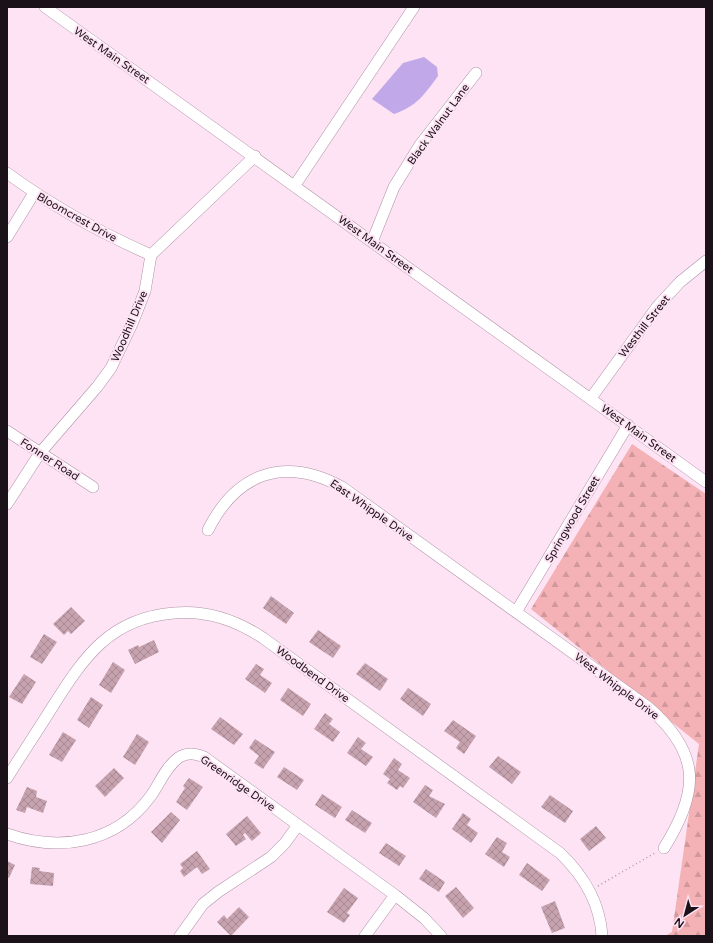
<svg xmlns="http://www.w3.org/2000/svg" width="713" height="943" font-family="'Varela Round',sans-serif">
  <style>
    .forest { fill: url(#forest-firs) }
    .water { fill: #c0a8e9 }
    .building { fill: url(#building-cross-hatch) }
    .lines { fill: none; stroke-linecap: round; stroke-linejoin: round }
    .minor-casing { stroke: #ae91a5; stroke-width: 12 }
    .path { stroke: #b09ca9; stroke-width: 1.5; stroke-dasharray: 1 3; stroke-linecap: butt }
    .minor { stroke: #fff; stroke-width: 11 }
    .labels { text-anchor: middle; stroke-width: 4; stroke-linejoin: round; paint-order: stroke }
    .street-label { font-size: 11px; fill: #1b1118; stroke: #fde3f4 }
  </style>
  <defs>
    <pattern id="forest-firs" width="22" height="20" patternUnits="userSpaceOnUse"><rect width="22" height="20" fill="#f4b2b6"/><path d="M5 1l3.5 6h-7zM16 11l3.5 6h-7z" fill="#d1989c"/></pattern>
    <pattern id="building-cross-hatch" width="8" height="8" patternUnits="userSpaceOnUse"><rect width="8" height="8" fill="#c5a2ad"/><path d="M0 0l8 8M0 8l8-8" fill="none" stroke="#a98a94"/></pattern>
  </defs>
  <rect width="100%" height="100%" fill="#fde3f4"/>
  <path class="forest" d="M 632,444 L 706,494 L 706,936 L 665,936 L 672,932 L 699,744 L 531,609 Z"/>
  <path class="water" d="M 424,57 L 437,67 L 438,76 C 424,95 417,106 394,114 L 372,99 L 403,63 Z"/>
  <path class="building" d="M 271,596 L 294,613 L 286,624 L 263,608 Z
    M 71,607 L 85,621 L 71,634 L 68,631 L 64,635 L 53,624 Z
    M 318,630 L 341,646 L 333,658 L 309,642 Z
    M 44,634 L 57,642 L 42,664 L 30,657 Z
    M 154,640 L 159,652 L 135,664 L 128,650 L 138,645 L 139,647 Z
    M 113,662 L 125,670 L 111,693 L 99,685 Z
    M 365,663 L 388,679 L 380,691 L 356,674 Z
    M 256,664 L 264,669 L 260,675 L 272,683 L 265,693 L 245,679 Z
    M 24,674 L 36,682 L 22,704 L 9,697 Z
    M 288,688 L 311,704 L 303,716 L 280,700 Z
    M 408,688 L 431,704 L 423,716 L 400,699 Z
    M 91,697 L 103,705 L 89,728 L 77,720 Z
    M 325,713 L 333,719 L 329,724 L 340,732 L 333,742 L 314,729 Z
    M 220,717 L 243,734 L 234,745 L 211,729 Z
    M 453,720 L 476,736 L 464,754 L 456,748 L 460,742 L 444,731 Z
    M 63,732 L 76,740 L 62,762 L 49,755 Z
    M 137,734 L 149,742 L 135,765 L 123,757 Z
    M 358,737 L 366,743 L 361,749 L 373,757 L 366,766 L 347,753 Z
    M 255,739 L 275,752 L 263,769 L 254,763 L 259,756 L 249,748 Z
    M 498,756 L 521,772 L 512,784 L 489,767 Z
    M 394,758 L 402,764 L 398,770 L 410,778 L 403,788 L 400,786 L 397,790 L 387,783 L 390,779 L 383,774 Z
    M 284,767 L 304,780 L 297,790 L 277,777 Z
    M 114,768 L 124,778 L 105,797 L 95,786 Z
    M 189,778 L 203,787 L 187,810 L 176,802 L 185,788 L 183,786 Z
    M 425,785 L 433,790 L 429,796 L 445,804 L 436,818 L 413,802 Z
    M 27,787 L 37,791 L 36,797 L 47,801 L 43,813 L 27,807 L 25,813 L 16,810 Z
    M 322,794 L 342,807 L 335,818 L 315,805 Z
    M 550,795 L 573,811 L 565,823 L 541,807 Z
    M 352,810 L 372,823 L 365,833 L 345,820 Z
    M 171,812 L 180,820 L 162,843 L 151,832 Z
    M 463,813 L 471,819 L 467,825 L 478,833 L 471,843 L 452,829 Z
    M 247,816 L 261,833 L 252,841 L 245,833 L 243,835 L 246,839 L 236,846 L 226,834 Z
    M 596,826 L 606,838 L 589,851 L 580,839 Z
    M 497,837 L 507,843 L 502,852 L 510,857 L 504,867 L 485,854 Z
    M 386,843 L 406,856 L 399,866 L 379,853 Z
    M 197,851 L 210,869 L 202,874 L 197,867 L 184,877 L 180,871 L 183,868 L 180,864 Z
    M 7,861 L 15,865 L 9,878 L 7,877 Z
    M 527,863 L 550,880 L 542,891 L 519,875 Z
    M 32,867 L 40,868 L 39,871 L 54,873 L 53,886 L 30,884 Z
    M 426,869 L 445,882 L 439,892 L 419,879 Z
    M 456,887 L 474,908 L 463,918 L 445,896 Z
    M 344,888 L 358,898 L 347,913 L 350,915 L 344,923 L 327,912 Z
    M 555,901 L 565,928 L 552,933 L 541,907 Z
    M 239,907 L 249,917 L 231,936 L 217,922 L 224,915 L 227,919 Z"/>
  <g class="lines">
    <defs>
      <path id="minor" d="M 45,7 C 266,164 486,323 706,482
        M 7,173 C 52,206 101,233 151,255
        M 295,185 L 414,7
        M 7,237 L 34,193
        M 372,242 L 394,187 L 420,145 L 476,73
        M 591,398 L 657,307 L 680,282 L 706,261
        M 7,431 L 93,487
        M 7,504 L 40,453 L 97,387 L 111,368 L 132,324 L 145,291 L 151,255 L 255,156
        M 208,530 C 237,472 285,456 342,487 L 648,707 C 701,753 700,791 664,848
        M 516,612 L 628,425
        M 7,778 C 22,754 38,730 53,706 C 84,657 110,618 174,613 C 207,610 236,620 263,638 L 560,853 C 584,876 600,902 602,936
        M 7,834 C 59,852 115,844 150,797 C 159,785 165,768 178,758 C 187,752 195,753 204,757 L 395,895 L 424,918 L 441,936
        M 180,936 L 203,904 L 218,892 L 271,857 L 285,843 L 298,825
        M 365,936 L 395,895"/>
    </defs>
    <use href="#minor" class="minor-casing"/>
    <path class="path" d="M 598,886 L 655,853"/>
    <use href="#minor" class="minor"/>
  </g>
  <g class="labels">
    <g class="street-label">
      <text transform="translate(112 55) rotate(35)" y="4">West Main Street</text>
      <text transform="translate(438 124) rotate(-54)" y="4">Black Walnut Lane</text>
      <text transform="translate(77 217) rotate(29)" y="4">Bloomcrest Drive</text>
      <text transform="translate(376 244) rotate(36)" y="4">West Main Street</text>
      <text transform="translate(129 326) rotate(-67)" y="4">Woodhill Drive</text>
      <text transform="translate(644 326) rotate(-52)" y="4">Westhill Street</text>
      <text transform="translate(639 433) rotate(36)" y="4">West Main Street</text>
      <text transform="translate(50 459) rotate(33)" y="4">Fonner Road</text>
      <text transform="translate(372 510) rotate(35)" y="4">East Whipple Drive</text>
      <text transform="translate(572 519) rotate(-60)" y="4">Springwood Street</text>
      <text transform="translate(313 674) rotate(36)" y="4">Woodbend Drive</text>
      <text transform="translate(617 686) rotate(37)" y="4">West Whipple Drive</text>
      <text transform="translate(238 783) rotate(35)" y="4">Greenridge Drive</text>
    </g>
  </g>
  <rect width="713" height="943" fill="none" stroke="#1b1118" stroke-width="16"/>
  <g transform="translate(685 915) rotate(216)" stroke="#fde3f4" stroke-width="3" paint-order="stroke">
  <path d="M0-3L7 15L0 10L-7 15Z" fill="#1b1118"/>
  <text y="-6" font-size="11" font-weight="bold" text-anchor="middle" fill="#1b1118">N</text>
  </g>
</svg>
